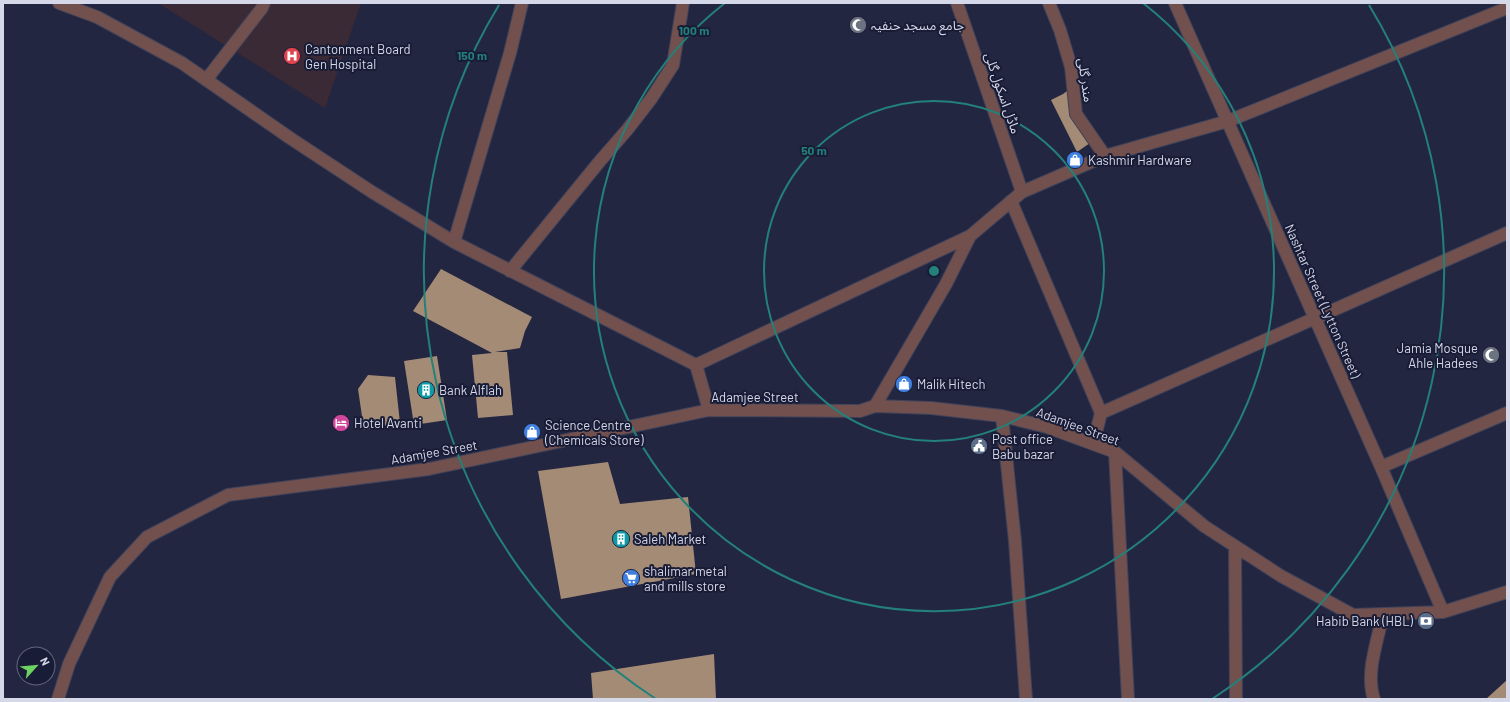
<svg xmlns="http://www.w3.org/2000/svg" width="1510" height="702" font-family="Barlow,'Noto Sans Arabic',sans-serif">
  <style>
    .medical { fill: #3a2a35 }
    .building { fill: #a48b76 }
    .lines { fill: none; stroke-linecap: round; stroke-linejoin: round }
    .minor-casing { stroke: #3f425b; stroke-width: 14 }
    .minor { stroke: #71504d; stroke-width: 12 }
    .ring { fill: none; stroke: #23807a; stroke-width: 2 }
    .labels { text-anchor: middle; stroke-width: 4; stroke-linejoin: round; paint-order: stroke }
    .poi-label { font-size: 13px; fill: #d4d8e9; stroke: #191c36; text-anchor: start }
    .street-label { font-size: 13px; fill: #d4d8e9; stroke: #191c36 }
    .centre { fill: #23807a; stroke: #191c36; stroke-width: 2 }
    .ring-label { font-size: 12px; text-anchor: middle; font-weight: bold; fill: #23807a; stroke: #191c36; stroke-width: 4; stroke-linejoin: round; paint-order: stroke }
  </style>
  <rect width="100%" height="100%" fill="#232640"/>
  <path class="medical" d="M 158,3 L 361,3 L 325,108 Z"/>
  <path class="building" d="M 1071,88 L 1090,143 L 1077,152 L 1051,100 L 1063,94 Z
    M 441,269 L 532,317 L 525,331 L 520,348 L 495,352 L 507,352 L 513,415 L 478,418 L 472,355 L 492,353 L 413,311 Z
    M 437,356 L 447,420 L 414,425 L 404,361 Z
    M 368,375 L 395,377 L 400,423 L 364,430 L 358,389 Z
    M 608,462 L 620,504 L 688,497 L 696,574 L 561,599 L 538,471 Z
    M 714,654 L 716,699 L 593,699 L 591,673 Z
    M 1507,680 L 1507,699 L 1486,699 Z"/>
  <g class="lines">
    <defs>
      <path id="minor" d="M 59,3 L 97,17 L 182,63 L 290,138 L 372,192 L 454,242 L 696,365 L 709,410
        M 957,3 L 1022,192
        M 1049,3 L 1060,30 L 1071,67 L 1076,114 L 1105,156
        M 1175,3 L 1381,467 L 1443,612
        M 206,80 L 262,8 L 264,3
        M 1011,201 L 1101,413 L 1093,444
        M 454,242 L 510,53 L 522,3
        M 510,271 L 600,161 L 627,130 L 651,99 L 673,65 L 683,3
        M 696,365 L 970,236
        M 875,406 L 946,284 L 970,236 L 1022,192 L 1105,156 L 1228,121 L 1507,8
        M 1101,413 L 1507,233
        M 1002,416 L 1015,541 L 1026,699
        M 1115,452 L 1128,699
        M 1381,467 L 1507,413
        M 1235,546 L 1236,699
        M 58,699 L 69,664 L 110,577 L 147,537 L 228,495 L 429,469 L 709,410 L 860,411 L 875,406 L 931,408 L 1002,416 L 1047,427 L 1115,452 L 1204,526 L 1281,576 L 1353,615 L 1443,612 L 1507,592
        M 1374,699 C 1365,673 1378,640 1383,614"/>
    </defs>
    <use href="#minor" class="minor-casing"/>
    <use href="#minor" class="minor"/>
  </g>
  <g class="ring">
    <circle cx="934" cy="271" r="170"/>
    <path d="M1143 3A340 340 0 1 1 725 3"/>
    <path d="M656 699A510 510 0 0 1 499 5M1369 5A510 510 0 0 1 1212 699"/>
  </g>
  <defs>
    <symbol id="mosque-disc" viewBox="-11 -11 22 22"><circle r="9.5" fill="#6b7280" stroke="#191c36"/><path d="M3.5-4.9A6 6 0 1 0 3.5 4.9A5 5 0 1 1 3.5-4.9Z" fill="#fff"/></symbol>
    <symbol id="hospital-disc" viewBox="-11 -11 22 22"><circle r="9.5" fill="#e0444e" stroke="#191c36"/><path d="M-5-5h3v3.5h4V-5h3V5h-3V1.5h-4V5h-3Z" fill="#fff"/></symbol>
    <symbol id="shop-disc" viewBox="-11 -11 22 22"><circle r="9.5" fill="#3f7fe0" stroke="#191c36"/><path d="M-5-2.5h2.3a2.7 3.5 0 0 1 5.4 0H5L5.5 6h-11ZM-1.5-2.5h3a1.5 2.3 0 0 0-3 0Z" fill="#fff"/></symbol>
    <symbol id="building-disc" viewBox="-11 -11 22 22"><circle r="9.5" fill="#0f9aa8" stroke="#191c36"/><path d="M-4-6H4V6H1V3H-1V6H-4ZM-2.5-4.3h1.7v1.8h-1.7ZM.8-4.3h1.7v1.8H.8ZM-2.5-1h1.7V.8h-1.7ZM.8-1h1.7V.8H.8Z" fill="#fff"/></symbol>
    <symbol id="hotel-disc" viewBox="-11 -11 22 22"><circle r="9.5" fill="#d1479c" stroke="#191c36"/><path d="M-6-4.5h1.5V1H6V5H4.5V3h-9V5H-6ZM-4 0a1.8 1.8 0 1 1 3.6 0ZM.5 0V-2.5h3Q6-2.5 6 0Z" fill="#fff"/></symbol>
    <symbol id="civic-disc" viewBox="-11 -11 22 22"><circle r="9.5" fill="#5c6f8a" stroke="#191c36"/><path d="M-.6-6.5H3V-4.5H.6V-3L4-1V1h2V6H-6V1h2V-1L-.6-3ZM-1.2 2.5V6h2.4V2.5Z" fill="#fff"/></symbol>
    <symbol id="supermarket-disc" viewBox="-11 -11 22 22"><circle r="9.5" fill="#3f7fe0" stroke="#191c36"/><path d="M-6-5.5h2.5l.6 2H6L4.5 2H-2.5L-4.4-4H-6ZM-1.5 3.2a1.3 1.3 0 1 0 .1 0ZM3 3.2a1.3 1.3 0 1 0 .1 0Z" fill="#fff"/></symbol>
    <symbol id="bank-disc" viewBox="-11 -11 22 22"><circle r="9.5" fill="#5c6f8a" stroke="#191c36"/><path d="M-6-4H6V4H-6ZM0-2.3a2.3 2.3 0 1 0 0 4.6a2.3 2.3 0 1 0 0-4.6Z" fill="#fff"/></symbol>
  </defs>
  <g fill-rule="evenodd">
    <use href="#mosque-disc" x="848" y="15" width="20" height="20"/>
    <use href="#hospital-disc" x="282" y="46" width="20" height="20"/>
    <use href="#shop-disc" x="1065" y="150" width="20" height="20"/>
    <use href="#mosque-disc" x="1481" y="345" width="20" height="20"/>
    <use href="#shop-disc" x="894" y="374" width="20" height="20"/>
    <use href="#building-disc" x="416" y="380" width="20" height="20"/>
    <use href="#hotel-disc" x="331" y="413" width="20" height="20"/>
    <use href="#shop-disc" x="522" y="422" width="20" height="20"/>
    <use href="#civic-disc" x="969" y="436" width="20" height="20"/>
    <use href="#building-disc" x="611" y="529" width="20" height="20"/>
    <use href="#supermarket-disc" x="621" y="568" width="20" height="20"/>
    <use href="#bank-disc" x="1416" y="611" width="20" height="20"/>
  </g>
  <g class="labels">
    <g class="poi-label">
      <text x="871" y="30">جامع مسجد حنفیہ</text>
      <text x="305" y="54">Cantonment Board<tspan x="305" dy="15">Gen Hospital</tspan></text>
      <text x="1088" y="165">Kashmir Hardware</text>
      <text x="1478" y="353" text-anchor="end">Jamia Mosque<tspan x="1478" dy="15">Ahle Hadees</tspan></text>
      <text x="917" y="389">Malik Hitech</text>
      <text x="439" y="395">Bank Alflah</text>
      <text x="354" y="428">Hotel Avanti</text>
      <text x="545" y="430">Science Centre<tspan x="545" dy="15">(Chemicals Store)</tspan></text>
      <text x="992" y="444">Post office<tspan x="992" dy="15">Babu bazar</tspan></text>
      <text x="634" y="544">Saleh Market</text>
      <text x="644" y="576">shalimar metal<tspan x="644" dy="15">and mills store</tspan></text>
      <text x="1413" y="626" text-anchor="end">Habib Bank (HBL)</text>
    </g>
    <g class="street-label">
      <text transform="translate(1086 80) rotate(82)" y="5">مندر گلی</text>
      <text transform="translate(1003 93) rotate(71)" y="5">ماڈل اسکول گلی</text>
      <text transform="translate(1323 301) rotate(66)" y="5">Nashtar Street (Lytton Street)</text>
      <text x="755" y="402">Adamjee Street</text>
      <text transform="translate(1078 426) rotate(20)" y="5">Adamjee Street</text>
      <text transform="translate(434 452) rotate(-10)" y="5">Adamjee Street</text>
    </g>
  </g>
  <circle cx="934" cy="271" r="6" class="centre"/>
  <g class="ring-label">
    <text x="694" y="35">100 m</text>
    <text x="472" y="60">150 m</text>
    <text x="814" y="155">50 m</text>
  </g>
  <rect width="1510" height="702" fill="none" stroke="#d4d8e9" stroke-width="8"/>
  <g transform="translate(36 666) rotate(63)"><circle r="19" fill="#191c36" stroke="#64677e"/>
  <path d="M0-3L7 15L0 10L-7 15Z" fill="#6cd362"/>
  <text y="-6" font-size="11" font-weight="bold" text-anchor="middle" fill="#d4d8e9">N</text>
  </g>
</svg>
